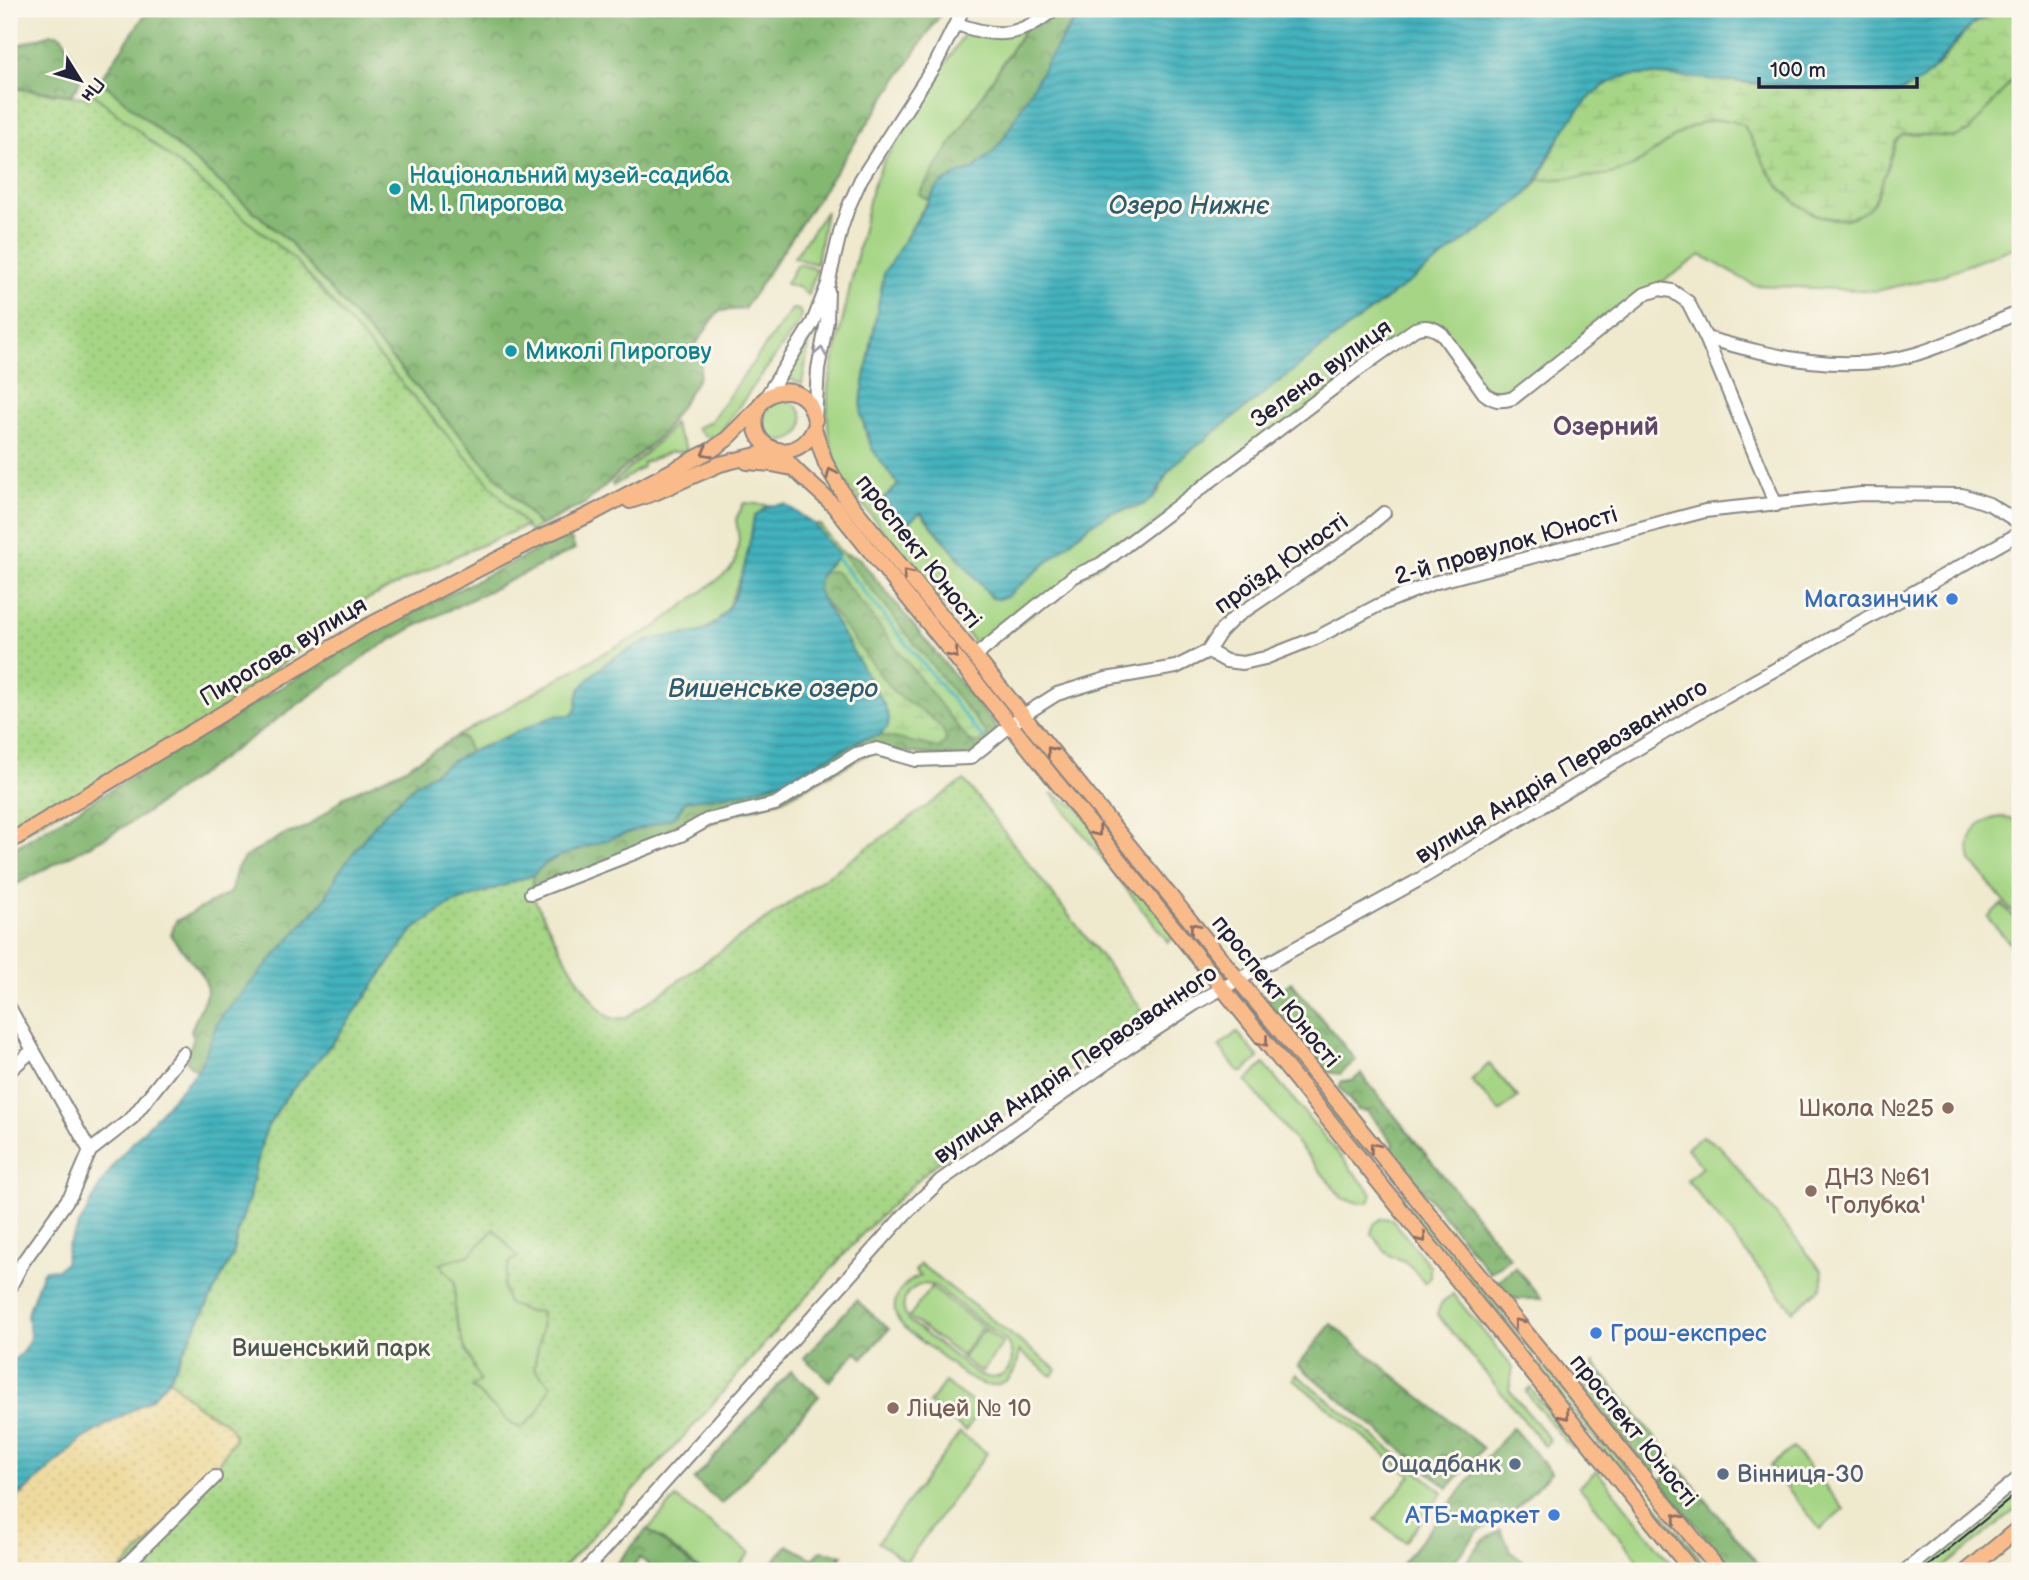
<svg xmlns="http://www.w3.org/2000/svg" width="2029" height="1580" font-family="'Balsamiq Sans',sans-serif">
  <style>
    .grass { fill: #a6d685; stroke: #647c60; stroke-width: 2; fill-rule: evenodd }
    .forest { fill: url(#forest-crowns); stroke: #536c56; stroke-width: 2 }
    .wetland { fill: url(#wetland-marsh); stroke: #647c60; stroke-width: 2 }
    .sand { fill: url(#sand-dots); stroke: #887e6c; stroke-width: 2 }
    .park { fill: url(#park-dots); stroke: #647c60; stroke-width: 2; fill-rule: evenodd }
    .water { fill: url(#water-rules); stroke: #326a7c; stroke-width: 2 }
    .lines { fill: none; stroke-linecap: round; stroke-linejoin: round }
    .stream { stroke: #42b2bd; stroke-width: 3.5 }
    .minor-casing { stroke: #888684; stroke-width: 16 }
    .major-casing { stroke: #888684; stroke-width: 18 }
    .minor { stroke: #fff; stroke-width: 12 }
    .major { stroke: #fabb8b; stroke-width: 14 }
    .tram { stroke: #22223b; stroke-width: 2 }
    .oneway { stroke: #9c9ca7 }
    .oneway2 { stroke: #8e6e63 }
    .culture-dot { fill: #0f9aa8; stroke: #fbf7ec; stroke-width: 2.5 }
    .shop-dot { fill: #3f7fe0; stroke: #fbf7ec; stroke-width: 2.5 }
    .education-dot { fill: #8d6e63; stroke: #fbf7ec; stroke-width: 2.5 }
    .service-dot { fill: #5c6f8a; stroke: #fbf7ec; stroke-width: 2.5 }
    .labels { text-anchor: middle; stroke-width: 6; stroke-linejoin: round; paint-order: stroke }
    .culture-label { font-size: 24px; fill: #0d838f; stroke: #fbf7ec; text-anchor: start }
    .street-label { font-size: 24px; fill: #22223b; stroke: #fbf7ec }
    .shop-label { font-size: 24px; fill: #366cbe; stroke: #fbf7ec; text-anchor: end }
    .education-label { font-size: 24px; fill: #785e54; stroke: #fbf7ec; text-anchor: start }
    .park-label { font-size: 24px; fill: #4a5851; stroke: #fbf7ec }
    .service-label { font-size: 24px; fill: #4e5e75; stroke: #fbf7ec; text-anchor: end }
    .water-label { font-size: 26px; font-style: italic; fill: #2f5c6f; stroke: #fbf7ec }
    .neighbourhood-label { font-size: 26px; font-weight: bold; fill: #604869; stroke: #fbf7ec }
  </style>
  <defs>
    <pattern id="forest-crowns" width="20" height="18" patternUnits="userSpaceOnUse" patternTransform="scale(1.75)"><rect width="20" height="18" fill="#84b772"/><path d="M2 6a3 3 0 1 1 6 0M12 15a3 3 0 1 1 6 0" fill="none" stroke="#6c945f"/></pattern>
    <pattern id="wetland-marsh" width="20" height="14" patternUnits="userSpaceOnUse" patternTransform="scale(1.75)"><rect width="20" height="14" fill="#a6d685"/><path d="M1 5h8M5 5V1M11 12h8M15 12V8" fill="none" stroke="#8fb774"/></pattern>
    <pattern id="sand-dots" width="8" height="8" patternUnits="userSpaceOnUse" patternTransform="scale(1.75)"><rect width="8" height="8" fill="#eeda9e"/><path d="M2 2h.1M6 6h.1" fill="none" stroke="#ccbb89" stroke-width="1.8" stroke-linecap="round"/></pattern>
    <pattern id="park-dots" width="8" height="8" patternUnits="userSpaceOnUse" patternTransform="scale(1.75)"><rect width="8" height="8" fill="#a6d685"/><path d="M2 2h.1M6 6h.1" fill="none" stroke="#8fb774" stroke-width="1.8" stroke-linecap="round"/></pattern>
    <pattern id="water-rules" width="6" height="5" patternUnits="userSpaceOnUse" patternTransform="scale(1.75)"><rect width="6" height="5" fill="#42b2bd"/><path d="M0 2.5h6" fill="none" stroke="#37909b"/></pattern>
  </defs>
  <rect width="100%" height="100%" fill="#fbf7ec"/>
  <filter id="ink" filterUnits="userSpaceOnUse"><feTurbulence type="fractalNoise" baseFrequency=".0143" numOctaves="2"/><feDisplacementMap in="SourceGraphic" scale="14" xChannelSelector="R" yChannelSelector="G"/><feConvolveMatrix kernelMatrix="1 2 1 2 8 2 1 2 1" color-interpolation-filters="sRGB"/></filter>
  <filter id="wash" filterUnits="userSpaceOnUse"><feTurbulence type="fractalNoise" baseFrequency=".00686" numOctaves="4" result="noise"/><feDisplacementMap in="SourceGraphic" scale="28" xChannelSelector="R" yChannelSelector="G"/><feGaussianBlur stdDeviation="1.57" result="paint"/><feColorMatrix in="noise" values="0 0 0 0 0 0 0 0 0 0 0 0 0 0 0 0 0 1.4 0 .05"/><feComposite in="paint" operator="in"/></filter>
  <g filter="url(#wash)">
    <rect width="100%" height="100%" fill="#efe9ce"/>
    <path class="grass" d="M 968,28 L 1024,30 L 919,194 L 928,200 L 884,274 L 862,394 L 861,414 L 867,438 L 877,456 L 898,485 L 879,503 L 900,528 L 920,512 L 992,598 L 1008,596 L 1090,525 L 1113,512 L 1138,507 L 1158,493 L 1168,472 L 1179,460 L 1350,326 L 1519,201 L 1531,190 L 1539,180 C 1563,178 1609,178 1629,168 C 1668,148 1694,106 1744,125 L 1769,173 L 1809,212 L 1820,217 L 1832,219 L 1846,219 L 1857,215 L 1867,209 L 1874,201 L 1896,141 L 1902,135 L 1909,134 L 1955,137 L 1968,131 L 2020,71 L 2020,245 L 1937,277 L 1876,291 L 1754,285 L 1701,255 L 1645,294 L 1513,398 L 1492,400 L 1442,334 L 1424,326 L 981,651 L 846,484 C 827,453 826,421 828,386 L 872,188 L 883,163 Z
      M 100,80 L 292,244 L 299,254 L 540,526 L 530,532 L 295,260 L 92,93 Z
      M 826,211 C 822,229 821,246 816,264 L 794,258 Z
      M 797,264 L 817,269 L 808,295 L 800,288 L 786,284 Z
      M 792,309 L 799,310 C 803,316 800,320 797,326 L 719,434 L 716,436 L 706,437 L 696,428 L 710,422 Z
      M 809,344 L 802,384 L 790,379 L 784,379 Z
      M763 421a20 20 0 1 1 40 0a20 20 0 1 1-40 0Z
      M 674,423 L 676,431 L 687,449 L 684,452 L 670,452 L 643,463 L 643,467 L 613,486 L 612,484 L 666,434 Z
      M 744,503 L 769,505 L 754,517 L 746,564 L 727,609 L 717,621 L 700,632 L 654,639 L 621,655 L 607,662 L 578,697 L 578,708 L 572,715 L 554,716 L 470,752 L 464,738 L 456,737 L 602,654 L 654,628 L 729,571 L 735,563 L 739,539 L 736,519 Z
      M 1051,793 L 1076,806 L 1178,934 L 1168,942 Z
      M 2000,817 L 2010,818 L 2020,824 L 2020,914 L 2011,910 L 1971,861 C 1965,838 1976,820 2000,817 Z
      M 2002,904 L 2020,924 L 2020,935 L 2010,943 L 1987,917 Z
      M 1258,1015 L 1405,1196 L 1401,1200 L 1253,1019 Z
      M 1237,1032 L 1259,1058 L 1243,1072 L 1239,1072 L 1219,1047 Z
      M 1264,1064 L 1372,1194 L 1369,1203 L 1361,1203 L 1343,1199 L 1246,1081 Z
      M 1489,1064 L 1518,1097 L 1500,1112 L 1471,1080 Z
      M 1702,1136 L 1719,1145 L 1822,1271 L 1823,1282 L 1821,1288 L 1793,1311 L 1687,1180 L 1702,1167 L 1687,1148 Z
      M 1412,1204 L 1534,1354 L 1529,1358 L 1407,1208 Z
      M 1382,1218 L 1392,1219 L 1430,1266 L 1430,1277 L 1425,1284 C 1415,1271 1408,1259 1391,1257 L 1371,1234 L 1374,1224 Z
      M 494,1229 L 518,1257 L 510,1262 L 503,1286 L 508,1304 L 540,1310 L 542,1328 L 534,1368 L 551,1385 L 538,1413 L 521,1428 L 513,1425 L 471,1387 L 463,1343 L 455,1315 L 455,1282 L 439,1263 L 469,1255 Z
      M 920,1264 L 1057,1370 L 1052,1376 L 1019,1351 C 1019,1362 1016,1372 1007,1380 C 982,1398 956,1367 937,1353 C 926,1344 913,1336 903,1326 C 885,1307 899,1282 921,1276 L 915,1271 ZM 925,1284 L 935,1286 L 1006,1341 C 1022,1363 1003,1386 978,1375 L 908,1320 C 898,1304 906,1287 925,1284 Z
      M 931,1287 L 983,1327 L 961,1356 L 909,1317 Z
      M 1453,1294 L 1513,1368 L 1509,1390 L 1550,1440 L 1545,1446 L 1437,1314 L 1441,1304 Z
      M 985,1329 L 1003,1343 L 981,1373 L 962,1358 Z
      M 1540,1362 L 1710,1571 L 1703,1571 L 1535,1366 Z
      M 1296,1374 L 1443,1492 L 1405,1542 L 1375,1519 L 1411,1476 L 1293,1379 Z
      M 945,1382 L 981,1409 L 965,1431 L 929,1403 Z
      M 1530,1388 L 1576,1445 L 1573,1448 L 1565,1441 L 1526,1392 Z
      M 960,1433 L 987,1453 L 906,1562 L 878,1542 Z
      M 1793,1448 L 1844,1509 L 1820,1529 L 1770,1466 Z
      M 1597,1471 L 1677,1571 L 1647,1571 L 1579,1486 Z
      M 2020,1484 L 2020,1506 L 1939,1571 L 1913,1571 Z
      M 676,1498 L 750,1553 L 735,1571 L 703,1571 L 648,1529 Z"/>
    <path class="forest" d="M 149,9 L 944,9 L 744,309 L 719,311 L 691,351 L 701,364 L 699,377 L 664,432 L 586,503 L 540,526 L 299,254 L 292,244 L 100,80 Z
      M 1054,9 L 1082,9 L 1066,31 L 1003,139 L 992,153 L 973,169 L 943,182 L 928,200 L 919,194 L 1024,30 Z
      M 51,34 C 56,34 58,33 62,37 C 67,43 81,73 80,80 C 79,86 74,91 71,95 L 15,88 L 9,77 L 9,48 Z
      M 569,534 L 575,549 L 414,627 L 371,652 L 143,815 L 106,837 L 9,888 L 9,851 L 371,633 Z
      M 846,554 L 859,558 L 1001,733 L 965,759 L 877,749 L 786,798 L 726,817 L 531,893 L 533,875 C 555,849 637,829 672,818 L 677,814 L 685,801 L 840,750 L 863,738 L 880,735 L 816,585 L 818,578 L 839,555 Z
      M 456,737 L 464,738 L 470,752 L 452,761 L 415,785 L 379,819 L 338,873 L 325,899 L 221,1017 C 211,1033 208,1053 198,1070 C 179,1063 189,1052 194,1038 L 191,1030 L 207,993 L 206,983 L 202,974 L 173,939 L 171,934 L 176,921 L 228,894 L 231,890 L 237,868 L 245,857 L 285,834 L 298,831 L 308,826 L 328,811 L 345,796 L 402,770 Z
      M 1291,982 L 1356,1060 L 1340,1074 L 1326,1072 L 1266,1001 Z
      M 1361,1074 L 1510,1258 L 1490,1273 L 1391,1151 L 1394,1144 L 1367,1111 L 1358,1110 L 1339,1087 L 1342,1081 L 1352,1081 Z
      M 1515,1267 L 1542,1299 L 1508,1299 L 1496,1283 Z
      M 856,1300 L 889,1329 L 863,1358 L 856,1352 L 830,1381 L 804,1358 Z
      M 1331,1324 L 1483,1448 L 1448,1488 L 1298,1365 Z
      M 1593,1362 L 1671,1457 L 1652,1473 L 1583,1392 Z
      M 791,1371 L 819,1396 L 722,1504 L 694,1480 Z
      M 1512,1427 L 1551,1472 L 1513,1512 L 1479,1531 L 1446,1571 L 1398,1571 L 1397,1570 Z
      M 1678,1466 L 1764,1571 L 1733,1571 L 1660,1481 Z
      M 647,1529 L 700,1571 L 657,1571 L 640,1558 L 629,1571 L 610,1571 Z
      M 1501,1530 L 1510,1550 L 1534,1571 L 1460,1571 L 1482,1541 Z
      M 787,1545 L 813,1559 L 821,1551 L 843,1555 L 830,1571 L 772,1571 L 768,1568 Z"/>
    <path class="wetland" d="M 2000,9 L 2020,9 L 2020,71 L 1969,131 L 1955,137 L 1909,134 L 1902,135 L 1896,141 C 1890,156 1881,191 1873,203 C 1866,213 1852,219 1840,219 C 1788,218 1764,165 1744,125 C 1694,105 1668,148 1629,168 C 1609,178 1563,178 1539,180 C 1555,144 1575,103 1610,82 C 1640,65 1713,79 1747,83 C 1793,88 1844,93 1891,94 L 1904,91 L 1940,64 L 1969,27 Z
      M 814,524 L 820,525 L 824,530 L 986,733 L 987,737 L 976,744 L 969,741 L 839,575 C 833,569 829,571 821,574 L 806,559 Z
      M 819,594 L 893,691 C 907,705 947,720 946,741 L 939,748 L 880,735 L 863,738 L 788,779 L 746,792 Z"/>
    <path class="sand" d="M 169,1379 C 179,1388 188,1398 198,1406 C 211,1416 232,1420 235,1438 L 199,1493 L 120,1571 L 9,1571 L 9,1505 L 84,1438 L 151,1399 Z"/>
    <path class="park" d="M 9,88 L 89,98 L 92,93 L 295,260 L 526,526 L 458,555 L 353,606 L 215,718 L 9,842 Z
      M 964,780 L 1147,1016 L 929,1169 L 866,1230 L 758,1351 L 697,1422 L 560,1571 L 120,1571 L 199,1493 L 235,1438 C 232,1420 211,1416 198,1406 C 188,1398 179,1388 169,1379 L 233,1255 L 238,1231 L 249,1198 L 262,1141 L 268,1126 L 286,1097 L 335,1040 L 412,931 L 451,904 L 533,875 L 531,893 C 546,920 587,1007 611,1018 C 617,1020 621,1019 627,1017 ZM 494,1229 L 518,1257 L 510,1262 L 503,1286 L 508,1304 L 528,1312 L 540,1311 L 542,1328 L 534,1368 L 551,1385 L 538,1413 L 521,1428 L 513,1425 L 472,1388 L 480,1381 L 463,1343 L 455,1315 L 455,1282 L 440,1264 L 469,1255 Z"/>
    <path class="water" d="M 1082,9 L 2000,9 C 1990,15 1976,20 1968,29 C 1942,55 1930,86 1891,94 L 1657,75 C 1646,75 1635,74 1624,77 C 1592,85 1570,120 1554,147 C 1540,170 1540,183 1519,201 L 1350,326 L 1179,460 L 1168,472 L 1154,497 L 1143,505 L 1113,512 L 1090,525 L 1008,596 L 998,599 L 992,598 L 921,512 L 900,529 L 879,503 L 898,485 L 872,449 L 861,414 L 862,394 L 884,273 L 938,186 L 957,175 L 973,169 L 992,153 L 1003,139 L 1047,62 Z
      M 785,504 L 814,524 L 839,555 C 827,568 813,575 819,594 L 884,704 L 889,718 L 888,726 L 880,735 L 863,739 L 788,779 L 746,792 L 685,801 L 677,814 L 672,818 L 566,854 L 548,861 L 533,875 L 451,904 L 412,931 L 335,1040 L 286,1097 L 268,1126 L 262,1141 L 249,1198 L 238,1231 L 233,1255 L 169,1379 L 151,1399 L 84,1438 L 9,1505 L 9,1363 L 21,1354 L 29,1341 L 30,1334 L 27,1315 L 42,1274 L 45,1270 L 58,1269 L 65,1263 L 68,1245 L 103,1181 L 117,1160 L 198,1070 C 208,1053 211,1033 221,1017 L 325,899 L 338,873 L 379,819 L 415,785 L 452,761 L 470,752 L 554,716 L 572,715 C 581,707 574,699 580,690 C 585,681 598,670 606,663 C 617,655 641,643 654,639 C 668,635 683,636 697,633 C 739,622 748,553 754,517 L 768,506 Z"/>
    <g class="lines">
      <path class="stream" d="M 836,557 L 983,738"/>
    </g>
  </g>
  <g filter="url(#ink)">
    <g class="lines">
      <defs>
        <path id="minor" d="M 957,24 C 998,39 1020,37 1054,9
          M 1706,338 C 1776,357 1844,375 1916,354 C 1952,343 1986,326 2020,312
          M 766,397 L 813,322 L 828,284 L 841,229 L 848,208 L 861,179 L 936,63 L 963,9
          M 815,419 L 818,369 L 827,321 L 828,291
          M 1208,651 L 1221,631 L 1234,618 L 1359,534 L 1384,513
          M 974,657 L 1074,576 L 1101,564 L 1356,371 L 1415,329 C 1426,325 1433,327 1442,334 L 1484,393 C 1494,401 1500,402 1513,398 L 1645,294 L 1660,289 L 1672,291 L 1688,302 L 1706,338 L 1776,505
          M 531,893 L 681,835 L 707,820 L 775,804 L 856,754 L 877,749 L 916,760 L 970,758 L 1022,716 L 1057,694 L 1106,679 L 1176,667 L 1208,651 L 1226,661 L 1243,663 L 1265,658 L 1318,637 L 1377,606 L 1433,583 L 1705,511 L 1861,494 L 1962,495 L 1989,504 L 2020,523
          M 9,1007 L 33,1050 L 9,1071
          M 90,1151 L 132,1118 L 183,1053
          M 9,1289 L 23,1262 L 71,1195 L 90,1151 L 33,1050
          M 120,1571 L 215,1477
          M 585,1571 L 905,1214 L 940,1181 L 1126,1049 L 1196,1003 L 1417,881 L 1697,713 L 2020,533
          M 1905,1571 L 2020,1477"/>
        <path id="major" d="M 814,429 L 826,464 L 845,497 L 1720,1571
          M 814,429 C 799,465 749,453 756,415 C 760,392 790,383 806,400 C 812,406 813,413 815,420
          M 779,450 C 793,472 816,487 834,506 L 1692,1571
          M 747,462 L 772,464 L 792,468
          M 630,501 L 654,493 L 720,464 L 777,450
          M 9,842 L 366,627 L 535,540 L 589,515 L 713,449 L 727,439 L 758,408
          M 1967,1571 L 2020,1527"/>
      </defs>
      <use href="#minor" class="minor-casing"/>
      <use href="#major" class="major-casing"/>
      <use href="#minor" class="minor"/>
      <use href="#major" class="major"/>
      <path class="tram" d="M 1922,1571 L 2020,1491"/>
    </g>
    <defs><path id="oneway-chevron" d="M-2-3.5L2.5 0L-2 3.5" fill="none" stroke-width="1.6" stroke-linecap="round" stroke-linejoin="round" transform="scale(1.75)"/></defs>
    <use class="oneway" href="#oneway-chevron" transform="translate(821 352) rotate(-79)"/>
    <g class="oneway2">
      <use href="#oneway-chevron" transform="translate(706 452) rotate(152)"/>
      <use href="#oneway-chevron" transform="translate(831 473) rotate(-116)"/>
      <use href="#oneway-chevron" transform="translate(907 574) rotate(-129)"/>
      <use href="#oneway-chevron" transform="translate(954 654) rotate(51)"/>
      <use href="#oneway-chevron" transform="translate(1051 751) rotate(-129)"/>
      <use href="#oneway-chevron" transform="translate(1097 832) rotate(52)"/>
      <use href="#oneway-chevron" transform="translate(1194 927) rotate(-130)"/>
      <use href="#oneway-chevron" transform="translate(1264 1042) rotate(51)"/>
      <use href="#oneway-chevron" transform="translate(1374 1147) rotate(-129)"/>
      <use href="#oneway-chevron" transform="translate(1422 1238) rotate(51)"/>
      <use href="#oneway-chevron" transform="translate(1518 1323) rotate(-129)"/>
      <use href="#oneway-chevron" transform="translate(1565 1415) rotate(51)"/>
      <use href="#oneway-chevron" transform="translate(1677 1518) rotate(-129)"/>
    </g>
  </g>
  <g class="culture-dot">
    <circle cx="395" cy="189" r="7"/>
    <circle cx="511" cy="351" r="7"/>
  </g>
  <g class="shop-dot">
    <circle cx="1952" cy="599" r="7"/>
    <circle cx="1596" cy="1333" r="7"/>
    <circle cx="1554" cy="1515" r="7"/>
  </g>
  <g class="education-dot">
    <circle cx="1948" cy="1108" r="7"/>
    <circle cx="1811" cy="1191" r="7"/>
    <circle cx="893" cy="1408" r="7"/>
  </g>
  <g class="service-dot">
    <circle cx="1515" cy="1464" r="7"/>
    <circle cx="1723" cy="1474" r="7"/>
  </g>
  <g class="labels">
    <g class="culture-label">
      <text x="409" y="183">Національний музей-садиба<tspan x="409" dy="28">М. І. Пирогова</tspan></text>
      <text x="525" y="359">Миколі Пирогову</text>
    </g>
    <g class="street-label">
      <text transform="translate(1321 373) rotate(-36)" y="8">Зелена вулиця</text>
      <text transform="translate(1506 545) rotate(-16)" y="8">2-й провулок Юності</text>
      <text transform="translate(919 551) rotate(52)" y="8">проспект Юності</text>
      <text transform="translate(1281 563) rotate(-35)" y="8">проїзд Юності</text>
      <text transform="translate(283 651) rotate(-31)" y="8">Пирогова вулиця</text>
      <text transform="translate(1561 771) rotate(-31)" y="8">вулиця Андрія Первозванного</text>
      <text transform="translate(1276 991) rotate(51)" y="8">проспект Юності</text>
      <text transform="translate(1075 1064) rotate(-34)" y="8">вулиця Андрія Первозванного</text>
      <text transform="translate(1634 1430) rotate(51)" y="8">проспект Юності</text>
    </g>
    <g class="shop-label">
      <text x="1938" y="607">Магазинчик</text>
      <text x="1610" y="1341" text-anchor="start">Грош-експрес</text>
      <text x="1540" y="1523">АТБ-маркет</text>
    </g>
    <g class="education-label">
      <text x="1934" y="1116" text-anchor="end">Школа №25</text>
      <text x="1825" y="1185">ДНЗ №61<tspan x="1825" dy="28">'Голубка'</tspan></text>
      <text x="907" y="1416">Ліцей № 10</text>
    </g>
    <g class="park-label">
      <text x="331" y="1356">Вишенський парк</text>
    </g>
    <g class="service-label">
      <text x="1501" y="1472">Ощадбанк</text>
      <text x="1737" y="1482" text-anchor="start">Вінниця-30</text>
    </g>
    <g class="water-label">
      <text x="1189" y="214">Озеро Нижнє</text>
      <text x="773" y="697">Вишенське озеро</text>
    </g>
    <g class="neighbourhood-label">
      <text x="1606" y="435">Озерний</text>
    </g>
  </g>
  <rect width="2029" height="1580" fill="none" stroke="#fbf7ec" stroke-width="35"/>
  <g transform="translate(80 80) rotate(127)" stroke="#fbf7ec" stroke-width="5" paint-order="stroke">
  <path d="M0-5L12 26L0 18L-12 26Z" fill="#22223b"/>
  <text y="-10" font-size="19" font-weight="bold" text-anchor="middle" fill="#22223b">Пн</text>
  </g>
  <path d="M1759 77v10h158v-10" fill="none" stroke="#22223b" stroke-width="3.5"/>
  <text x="1770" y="77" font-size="21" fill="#22223b" stroke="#fbf7ec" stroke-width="5" paint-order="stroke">100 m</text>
</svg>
